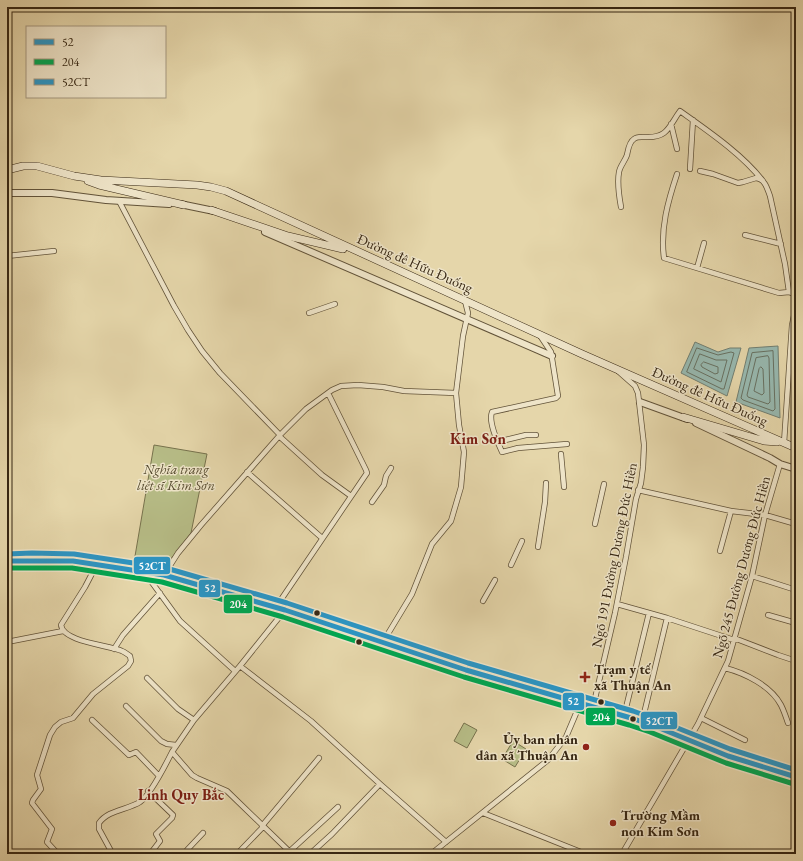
<svg xmlns="http://www.w3.org/2000/svg" width="803" height="861" font-family="'EB Garamond',serif">
  <style>
    .green { fill: #b7bd87; stroke: #77724d }
    .water { fill: #97b8af; stroke: #717e71 }
    .lines { fill: none; stroke-linecap: round; stroke-linejoin: round }
    .shore { stroke: #677061; stroke-width: 1 }
    .minor-casing { stroke: #625339; stroke-width: 6 }
    .tertiary-casing { stroke: #625339; stroke-width: 8 }
    .secondary-casing { stroke: #372713; stroke-width: 8 }
    .trunk-casing { stroke: #372713; stroke-width: 10 }
    .minor { stroke: #eee4c8; stroke-width: 4.5 }
    .tertiary { stroke: #eee4c8; stroke-width: 6 }
    .secondary { stroke: #eee4c8; stroke-width: 7 }
    .trunk { stroke: #e2bb75; stroke-width: 8 }
    .bus-1-casing { stroke: #eee4c8; stroke-width: 8 }
    .bus-2-casing { stroke: #eee4c8; stroke-width: 8 }
    .bus-3-casing { stroke: #eee4c8; stroke-width: 8 }
    .bus-1 { stroke: #2b95c4; stroke-width: 5 }
    .bus-2 { stroke: #00a651; stroke-width: 5 }
    .bus-3 { stroke: #2b95c4; stroke-width: 5 }
    .bus-dot { fill: #372713; stroke: #eee4c8; stroke-width: 1.5 }
    .poi-dot { fill: #8f2418; stroke: #eee4c8; stroke-width: 1.5 }
    .labels { text-anchor: middle; stroke-width: 3; stroke-linejoin: round; paint-order: stroke }
    .street-label { font-size: 14px; fill: #372713; stroke: #eee4c8 }
    .park-label { font-size: 14px; font-style: italic; fill: #574c30; stroke: #eee4c8 }
    .poi-label { font-size: 14px; font-weight: bold; fill: #372713; stroke: #eee4c8; text-anchor: start }
    .neighbourhood-label { font-size: 15px; font-weight: bold; fill: #7a1f14; stroke: #eee4c8 }
    .line-badge { stroke: #eee4c8; stroke-width: 1.5 }
    .badge-label { font-size: 11px; text-anchor: middle; font-weight: bold; fill: #fff }
  </style>
  <rect width="100%" height="100%" fill="#e5d6aa"/>
  <filter id="stains"><feTurbulence type="fractalNoise" baseFrequency=".005" numOctaves="4"/><feColorMatrix values="0 0 0 0 .2 0 0 0 0 .09 0 0 0 0 .02 0 0 0 .5 -.17"/></filter>
  <radialGradient id="worn" r=".72"><stop offset=".6" stop-color="#630" stop-opacity="0"/><stop offset="1" stop-color="#630" stop-opacity=".3"/></radialGradient>
  <path class="green" d="M 154,445 L 207,454 L 191,533 L 164,568 L 134,562 Z
    M 464,723 L 477,730 L 467,748 L 454,741 Z
    M 513,741 L 526,749 L 515,767 L 502,759 Z"/>
  <path class="water" d="M 695,342 L 718,352 L 730,348 L 741,348 L 727,396 L 681,373 Z
    M 778,346 L 780,418 L 736,402 L 749,348 Z"/>
  <g class="lines">
    <path class="shore" d="M 697,348 L 718,355 L 731,352 L 734,353 L 724,389 L 722,389 L 687,372 Z
      M 773,351 L 775,409 L 773,411 L 743,400 L 741,398 L 752,353 Z
      M 700,354 L 716,360 L 727,360 L 721,382 L 694,369 Z
      M 768,356 L 769,358 L 770,402 L 768,404 L 748,397 L 747,395 L 756,358 Z
      M 704,362 L 718,367 L 718,373 L 715,374 L 702,367 L 701,365 Z
      M 761,367 L 763,369 L 764,393 L 762,395 L 754,391 L 759,369 Z"/>
    <defs>
      <path id="minor" d="M 671,124 L 677,149
        M 690,169 L 693,120
        M 700,171 L 713,174 L 738,183 L 743,182 L 756,178 C 765,179 767,188 770,196 L 785,264 L 789,292
        M 677,174 C 668,201 660,229 664,258 L 779,293 L 789,292 L 796,295
        M 119,201 L 174,306 L 188,330 L 202,351 L 220,373 L 280,435
        M 621,207 C 619,196 617,183 619,172 C 620,166 625,161 627,155 C 628,150 629,142 634,139 C 637,136 642,137 646,137 C 668,138 669,126 680,111 C 708,131 742,154 763,181
        M 745,235 L 781,244
        M 7,256 L 54,251
        M 697,268 L 704,243
        M 309,313 L 335,304
        M 541,337 L 551,352 L 558,396 L 556,398 L 492,412 C 488,422 498,443 502,452 L 518,448 L 567,444
        M 279,436 L 322,475 L 351,496
        M 497,442 L 526,435 L 536,435
        M 784,443 L 792,325 L 796,306
        M 561,454 L 564,487
        M 247,472 L 322,538
        M 638,490 L 731,511 L 765,515 L 796,524
        M 372,502 L 384,485 L 386,476 L 391,468
        M 595,524 L 604,484
        M 538,547 L 545,502 L 546,483
        M 720,551 L 731,511
        M 511,565 L 522,541
        M 145,573 L 180,621 L 235,671
        M 164,575 L 178,553 L 201,525 L 280,435 L 306,409 L 332,390 L 341,386 L 358,385 L 383,387 L 404,391 L 456,393
        M 752,576 L 796,590
        M 483,601 L 495,580
        M 617,604 L 667,618 L 734,640
        M 276,607 L 367,473 L 366,470 L 328,393
        M 285,610 L 240,666 L 194,720 L 172,752 L 192,775 L 197,778 L 227,791 L 292,854
        M 768,615 L 796,623
        M 734,638 L 778,655 L 796,661
        M 7,642 L 63,631
        M 383,642 L 412,594 L 432,544 L 451,521 L 461,487 L 464,452 L 459,425 L 456,393 L 463,336 L 468,313 L 465,301
        M 114,649 L 123,635 L 160,593
        M 240,666 L 311,721 L 380,784
        M 725,668 C 745,673 771,686 781,705 C 784,711 786,717 788,723
        M 147,678 L 178,709 L 194,720
        M 126,706 L 161,741 L 167,744 L 176,745
        M 593,707 L 615,613 L 626,557 L 636,499 L 641,483 L 643,467 L 644,445 L 638,393 L 635,386 L 618,371
        M 624,716 L 649,613
        M 701,718 L 745,740
        M 92,720 L 129,755 L 136,752 L 159,776
        M 642,722 L 667,618
        M 148,791 L 173,815 L 172,818 L 156,834 L 160,841 L 150,854
        M 483,813 L 586,854
        M 262,826 L 319,758
        M 290,851 L 338,807
        M 58,854 L 47,842 L 52,829 L 32,803 L 33,800 L 41,789 L 37,775 L 50,735 L 55,727 L 61,722 L 73,718 L 93,694 L 128,666 L 131,661 L 130,656 C 128,655 125,652 122,651 C 108,645 63,642 61,625 L 85,587 L 97,564
        M 106,854 L 111,851
        M 119,854 L 111,851 L 99,829 L 99,823 C 108,810 127,810 140,802 C 150,795 166,764 172,752
        M 187,854 L 187,850 L 203,833
        M 237,854 L 263,827
        M 310,854 L 332,834 L 380,784 L 446,842
        M 431,854 L 548,760 L 566,737 L 580,704
        M 622,854 L 698,724 L 728,661 L 752,576 L 765,515 L 780,464
        M 794,854 L 796,843"/>
      <path id="tertiary" d="M 7,193 L 52,193 L 106,200 L 169,204
        M 180,204 L 214,211
        M 265,232 L 552,356
        M 640,402 L 687,419
        M 696,423 L 770,458 L 780,464 L 796,469"/>
      <path id="secondary" d="M 7,170 L 23,166 L 37,166 L 74,176 L 101,180 L 197,185 L 211,187 L 226,191 L 582,354 L 796,448
        M 88,181 L 99,185 L 184,205
        M 211,210 L 288,236 L 343,249
        M 683,417 L 764,441 L 777,442"/>
      <path id="trunk" d="M 7,561 L 32,560 L 73,561 L 164,575 L 285,610 L 466,670 L 631,718 L 652,725 L 728,756 L 796,777"/>
    </defs>
    <use href="#minor" class="minor-casing"/>
    <use href="#tertiary" class="tertiary-casing"/>
    <use href="#secondary" class="secondary-casing"/>
    <use href="#trunk" class="trunk-casing"/>
    <use href="#minor" class="minor"/>
    <use href="#tertiary" class="tertiary"/>
    <use href="#secondary" class="secondary"/>
    <use href="#trunk" class="trunk"/>
    <defs>
      <path id="bus-1" d="M 7,561 L 73,561 L 164,575 L 285,610 L 466,670 L 631,718 L 652,725 L 728,756 L 796,777"/>
      <path id="bus-2" d="M 7,568 L 72,568 L 162,582 L 283,617 L 464,677 L 629,725 L 650,732 L 726,763 L 794,784"/>
      <path id="bus-3" d="M 7,554 L 32,553 L 74,554 L 166,568 L 287,603 L 468,663 L 633,711 L 655,719 L 730,749 L 796,770"/>
    </defs>
    <use href="#bus-1" class="bus-1-casing"/>
    <use href="#bus-2" class="bus-2-casing"/>
    <use href="#bus-3" class="bus-3-casing"/>
    <use href="#bus-1" class="bus-1"/>
    <use href="#bus-2" class="bus-2"/>
    <use href="#bus-3" class="bus-3"/>
  </g>
  <g class="bus-dot">
    <circle cx="317" cy="613" r="3.5"/>
    <circle cx="359" cy="642" r="3.5"/>
    <circle cx="601" cy="702" r="3.5"/>
    <circle cx="633" cy="719" r="3.5"/>
  </g>
  <g class="poi-dot">
    <path d="M583 671h4v4h4v4h-4v4h-4v-4h-4v-4h4z"/>
    <circle cx="586" cy="747" r="4"/>
    <circle cx="613" cy="823" r="4"/>
  </g>
  <g class="labels">
    <g class="street-label">
      <text transform="translate(415 263) rotate(24)" y="5">Đường đê Hữu Đuống</text>
      <text transform="translate(710 396) rotate(24)" y="5">Đường đê Hữu Đuống</text>
      <text transform="translate(614 555) rotate(-79)" y="5">Ngõ 191 Đường Dương Đức Hiền</text>
      <text transform="translate(741 567) rotate(-75)" y="5">Ngõ 245 Đường Dương Đức Hiền</text>
    </g>
    <g class="park-label">
      <text x="176" y="474">Nghĩa trang<tspan x="176" dy="16">liệt sĩ Kim Sơn</tspan></text>
    </g>
    <g class="poi-label">
      <text x="594" y="674">Trạm y tế<tspan x="594" dy="16">xã Thuận An</tspan></text>
      <text x="578" y="744" text-anchor="end">Ủy ban nhân<tspan x="578" dy="16">dân xã Thuận An</tspan></text>
      <text x="621" y="820">Trường Mầm<tspan x="621" dy="16">non Kim Sơn</tspan></text>
    </g>
    <g class="neighbourhood-label">
      <text x="478" y="444">Kim Sơn</text>
      <text x="181" y="800">Linh Quy Bắc</text>
    </g>
  </g>
  <g class="line-badge">
    <rect x="133" y="556" width="38" height="19" rx="4" fill="#2b95c4"/>
    <rect x="198" y="579" width="23" height="19" rx="4" fill="#2b95c4"/>
    <rect x="223" y="594" width="30" height="20" rx="4" fill="#00a651"/>
    <rect x="562" y="692" width="23" height="19" rx="4" fill="#2b95c4"/>
    <rect x="585" y="707" width="31" height="19" rx="4" fill="#00a651"/>
    <rect x="640" y="711" width="38" height="19" rx="4" fill="#2b95c4"/>
  </g>
  <g class="badge-label">
    <text x="152" y="570">52CT</text>
    <text x="210" y="592">52</text>
    <text x="238" y="608">204</text>
    <text x="573" y="705">52</text>
    <text x="601" y="721">204</text>
    <text x="659" y="725">52CT</text>
  </g>
  <rect width="803" height="861" fill="none" stroke="#e5d6aa" stroke-width="24"/>
  <rect x="8" y="8" width="787" height="845" fill="none" stroke="#372713" stroke-width="2"/>
  <rect x="12" y="12" width="779" height="837" fill="none" stroke="#372713"/>
  <rect x="26" y="26" width="140" height="72" fill="#eee4c8" stroke="#a59880"/>
  <rect x="34" y="39" width="20" height="6" fill="#2b95c4" stroke="#a59880"/>
  <text x="62" y="46" font-size="12" fill="#372713">52</text>
  <rect x="34" y="59" width="20" height="6" fill="#00a651" stroke="#a59880"/>
  <text x="62" y="66" font-size="12" fill="#372713">204</text>
  <rect x="34" y="79" width="20" height="6" fill="#2b95c4" stroke="#a59880"/>
  <text x="62" y="86" font-size="12" fill="#372713">52CT</text>
  <rect width="100%" height="100%" filter="url(#stains)"/>
  <rect width="100%" height="100%" fill="url(#worn)"/>
</svg>
